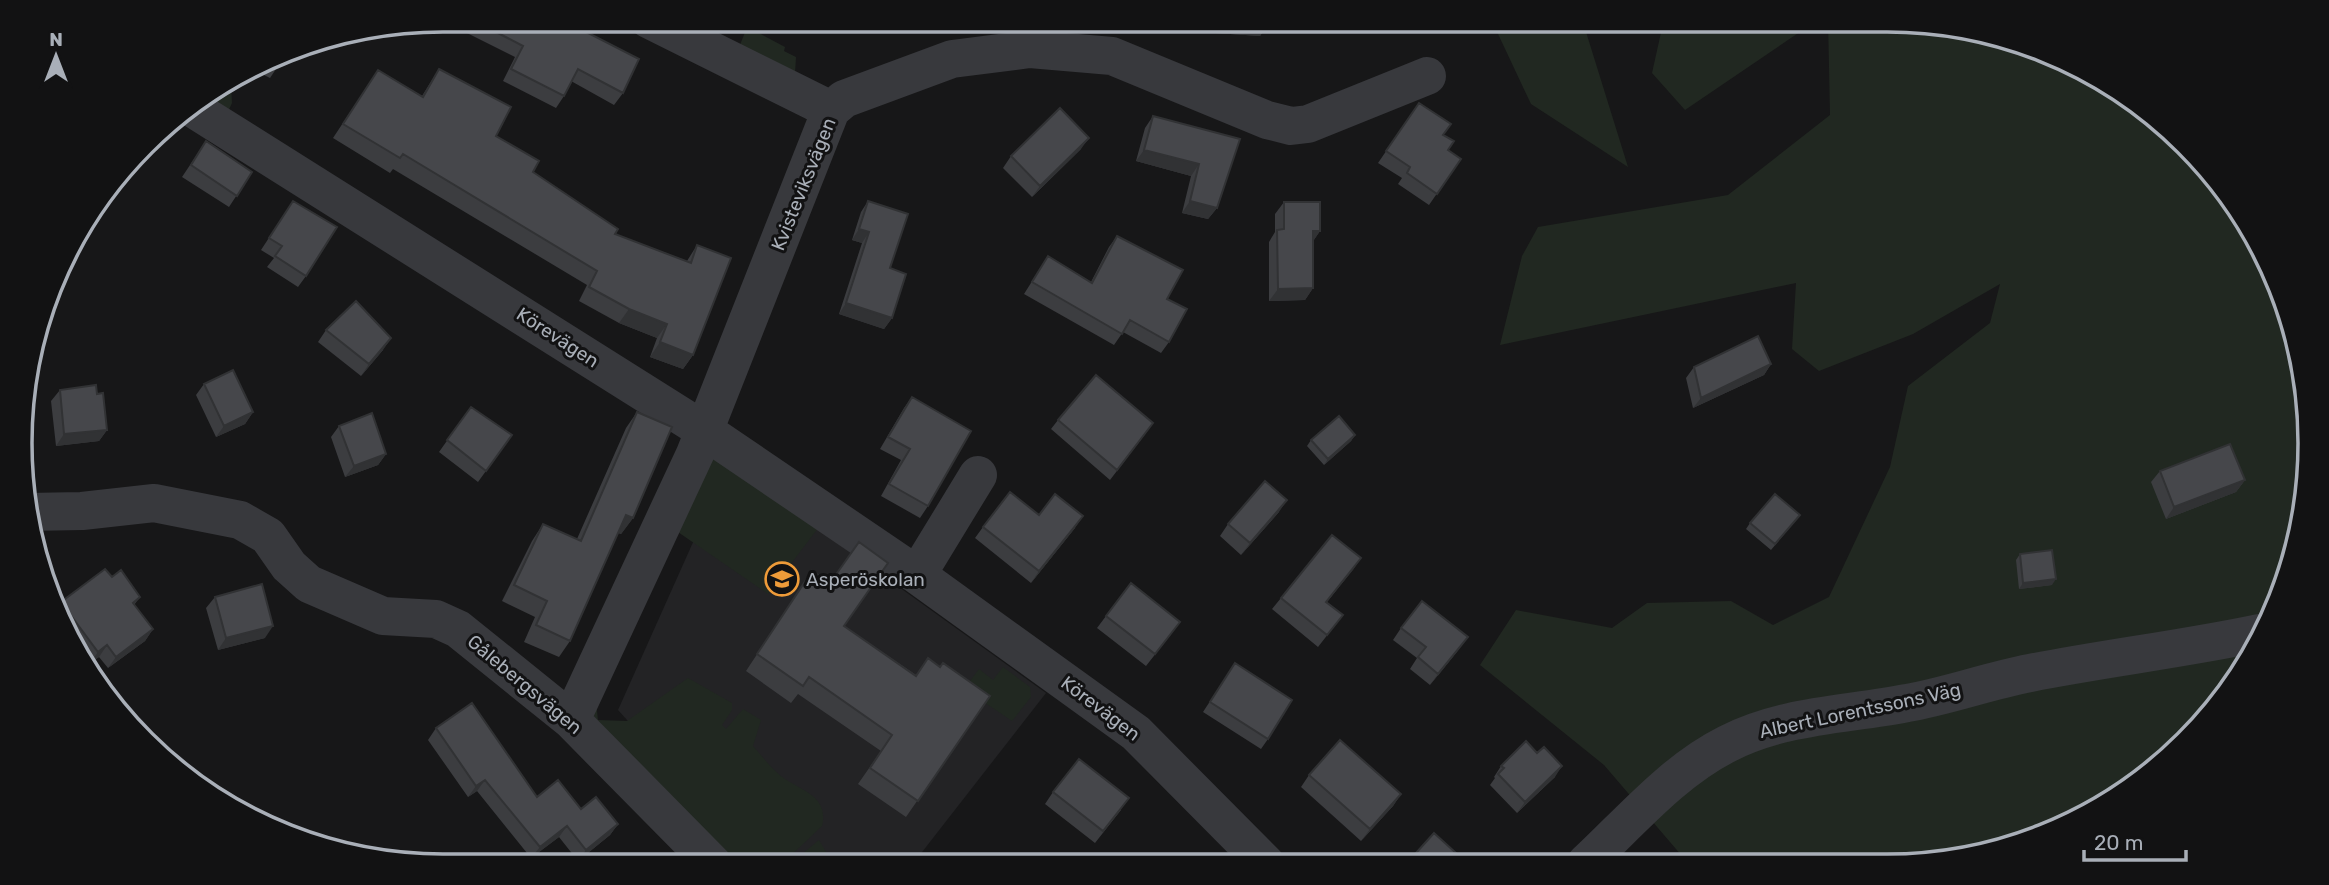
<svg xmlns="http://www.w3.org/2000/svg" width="2329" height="885" font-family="Rubik,sans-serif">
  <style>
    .built { fill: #232325 }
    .green { fill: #212821 }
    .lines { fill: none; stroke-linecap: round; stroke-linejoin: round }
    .street { stroke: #38393d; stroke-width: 38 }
    .wall { fill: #3c3d40 }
    .shaded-wall { fill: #313234 }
    .building { fill: #46474b; stroke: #313234; stroke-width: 2 }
    .labels { text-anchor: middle; stroke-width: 6; stroke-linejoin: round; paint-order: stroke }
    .street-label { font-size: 19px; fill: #a9afb8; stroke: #121213 }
    .poi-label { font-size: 19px; fill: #a9afb8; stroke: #121213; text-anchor: start }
    .rim { fill: none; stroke: #a9afb8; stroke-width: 3.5 }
  </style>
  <rect width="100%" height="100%" fill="#171718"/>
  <path class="built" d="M 728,464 L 1046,693 L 912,865 L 758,865 L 618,710 Z"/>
  <path class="green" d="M 1491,19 L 1582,19 L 1628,167 L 1531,104 Z
    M 1664,19 L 1819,19 L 1685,110 L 1652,73 Z
    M 1828,19 L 1887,19 L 1996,34 L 2144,107 L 2253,231 L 2306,388 L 2295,552 L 2239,677 L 2166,760 L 2073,822 L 1942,862 L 1688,863 L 1604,765 L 1480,665 L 1516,610 L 1612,628 L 1647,603 L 1731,601 L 1773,625 L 1829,597 L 1890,467 L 1908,386 L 1990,323 L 2000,284 L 1913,334 L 1819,371 L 1792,349 L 1796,283 L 1500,345 L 1522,256 L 1538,227 L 1728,195 L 1830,115 Z
    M 746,30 L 753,30 L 785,47 L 784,51 L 796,57 L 795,74 L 737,52 Z
    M 231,85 L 232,103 L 226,116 L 203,101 Z
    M 713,451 L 822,523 L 768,594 L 675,530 Z
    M 1003,667 L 1030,687 L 1031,697 L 1012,721 L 969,692 L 967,685 L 979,669 L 993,680 Z
    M 688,678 L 732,703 L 732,710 L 722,725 L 726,729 L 743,709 L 761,720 L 753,746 C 763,757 773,771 785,779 C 803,791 829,797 822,826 L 781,865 L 726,865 L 593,726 L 595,693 L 598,720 L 627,721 Z
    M 819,840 L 826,852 L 827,865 L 789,865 Z"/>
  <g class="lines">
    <path class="street" d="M 648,19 L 831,110
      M 192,108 L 705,431 L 917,575 L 1136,733 L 1266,864
      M 27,512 L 82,511 L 154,503 L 240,520 L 268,536 L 289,566 L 309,584 L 383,616 L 436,619 L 458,629 L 571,720 L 714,865
      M 917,575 L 978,475
      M 571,720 L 695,454 L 831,110 L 844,99 L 952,59 L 1030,49 L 1112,56 L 1267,120 L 1291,126 L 1308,124 L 1427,76
      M 1586,863 C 1630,822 1673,771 1727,744 C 1783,715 1846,715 1907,703 C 1948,696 1988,681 2030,673 C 2106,658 2183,649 2259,633"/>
  </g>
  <path class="wall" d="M 561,19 L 623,93 L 614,105 L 571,81 L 564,96 L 556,108 L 503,81 L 515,57 L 441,20 Z
    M 769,19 L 788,19 L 782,27 Z
    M 1051,19 L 1104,19 L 1095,33 L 1051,29 Z
    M 1172,19 L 1268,19 L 1268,24 L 1260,36 L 1171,30 Z
    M 1329,19 L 1354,19 L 1334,29 Z
    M 1357,19 L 1377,19 L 1361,27 Z
    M 375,30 L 369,39 L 357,33 Z
    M 286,54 L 270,78 L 256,71 Z
    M 439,69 L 496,136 L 533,172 L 615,234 L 687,261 L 697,245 L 693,355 L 683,369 L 650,357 L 657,338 L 619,323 L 579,301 L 587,285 L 393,169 L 390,173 L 333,138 L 378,70 L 422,96 Z
    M 1419,103 L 1443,135 L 1448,150 L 1461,159 L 1429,205 L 1398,184 L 1402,178 L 1378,163 Z
    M 1153,116 L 1240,139 L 1217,208 L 1208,219 L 1182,213 L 1191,176 L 1136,161 L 1145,128 Z
    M 206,141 L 252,172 L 229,207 L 182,177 Z
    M 1081,149 L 1032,197 L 1003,168 L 1011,156 Z
    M 293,201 L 306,276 L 298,287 L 267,267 L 274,258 L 261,250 Z
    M 868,201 L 890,268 L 892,318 L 884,329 L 839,314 L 862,243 L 852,240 L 861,212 Z
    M 1284,202 L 1320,231 L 1313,241 L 1313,288 L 1305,300 L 1269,301 L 1269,242 L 1275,232 L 1275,214 Z
    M 1117,236 L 1167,299 L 1169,342 L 1161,353 L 1123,332 L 1114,345 L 1024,294 L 1048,256 L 1091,282 L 1109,247 Z
    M 326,330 L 383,350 L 361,376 L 318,342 Z
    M 1771,364 L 1764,375 L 1693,408 L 1686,378 L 1694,367 Z
    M 204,384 L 253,412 L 245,424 L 216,437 L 196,395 Z
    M 60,390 L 97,394 L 107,430 L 99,441 L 56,446 L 51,401 Z
    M 912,397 L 928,506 L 920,518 L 881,496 L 901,460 L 880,449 L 904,408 Z
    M 471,407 L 512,435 L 478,482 L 439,452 Z
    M 637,412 L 633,518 L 621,534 L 618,533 L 570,641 L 559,657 L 524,642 L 535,617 L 502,601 L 532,541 L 543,524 L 577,539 L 626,428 Z
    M 1058,420 L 1146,433 L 1110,480 L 1051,429 Z
    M 339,426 L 386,454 L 378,465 L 345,477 L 331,437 Z
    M 1355,435 L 1351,441 L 1324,465 L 1307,446 L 1311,440 Z
    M 2160,471 L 2245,480 L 2236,492 L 2166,519 L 2151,482 Z
    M 1279,512 L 1241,555 L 1220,536 L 1228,524 Z
    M 1039,515 L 1075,528 L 1031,583 L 975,538 L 983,527 Z
    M 1800,515 L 1771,550 L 1746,529 L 1750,523 Z
    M 2020,554 L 2052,585 L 2019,589 L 2016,560 Z
    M 1361,558 L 1327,602 L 1343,615 L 1318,647 L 1272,609 L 1281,598 Z
    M 812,571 L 844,626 L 916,675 L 940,667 L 990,696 L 906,817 L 858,784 L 881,751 L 798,694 L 791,703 L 746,671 Z
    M 112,577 L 140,597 L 134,605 L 153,629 L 145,641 L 108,668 L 99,657 L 90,663 L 78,648 L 60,604 Z
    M 215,597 L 265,638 L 218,650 L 206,608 Z
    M 1106,616 L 1172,633 L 1146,666 L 1097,628 Z
    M 1401,628 L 1459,649 L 1430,685 L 1410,669 L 1417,658 L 1393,640 Z
    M 1235,663 L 1268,739 L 1261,749 L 1203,712 Z
    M 436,728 L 537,797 L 581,809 L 618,824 L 610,835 L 578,861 L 559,837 L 531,858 L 477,791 L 468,797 L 428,740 Z
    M 1501,766 L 1555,777 L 1517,813 L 1490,785 L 1495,778 L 1494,777 Z
    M 1309,775 L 1401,794 L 1393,806 L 1361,841 L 1301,787 Z
    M 1053,792 L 1121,810 L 1095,843 L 1045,804 Z"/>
  <path class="shaded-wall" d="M 1057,19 L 1083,19 L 1104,21 L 1095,33 L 1051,29 Z
    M 1179,19 L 1188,19 L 1268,24 L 1260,36 L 1171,30 Z
    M 1341,19 L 1354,19 L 1334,29 Z
    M 1367,19 L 1377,19 L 1361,27 Z
    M 1089,138 L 1081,149 L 1032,197 L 1040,186 Z
    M 1144,150 L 1199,164 L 1191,176 L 1136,161 Z
    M 1190,201 L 1217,208 L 1208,219 L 1182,213 Z
    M 859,229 L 869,232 L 862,243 L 852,240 Z
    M 1313,231 L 1320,231 L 1312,243 Z
    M 1313,288 L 1305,300 L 1269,301 L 1278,289 Z
    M 846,303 L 892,318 L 884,329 L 839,314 Z
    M 629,309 L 667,324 L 657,338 L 619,323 Z
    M 391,338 L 383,350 L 361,376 L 369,364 Z
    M 660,342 L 693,355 L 683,369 L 650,357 Z
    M 1771,364 L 1764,375 L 1693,408 L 1701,398 Z
    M 36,381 L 28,393 L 23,395 L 23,387 Z
    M 253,412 L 245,424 L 216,437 L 224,426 Z
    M 107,430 L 99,441 L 56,446 L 64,434 Z
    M 1355,435 L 1351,441 L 1324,465 L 1328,459 Z
    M 386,454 L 378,465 L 345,477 L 354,466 Z
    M 2245,480 L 2236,492 L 2166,519 L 2174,507 Z
    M 1287,500 L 1279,512 L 1241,555 L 1250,543 Z
    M 626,515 L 633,518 L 621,534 L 614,531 Z
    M 1083,516 L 1075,528 L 1031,583 L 1039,571 Z
    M 1361,558 L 1353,570 L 1318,613 L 1326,602 Z
    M 2056,579 L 2052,585 L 2019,589 L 2023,583 Z
    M 273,626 L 265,638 L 218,650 L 226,638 Z
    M 153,629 L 145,641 L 108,668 L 116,657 Z
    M 1468,637 L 1459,649 L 1430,685 L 1438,674 Z
    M 107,645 L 99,657 L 90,663 L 98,652 Z
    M 1562,766 L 1555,777 L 1517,813 L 1525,802 Z
    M 485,780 L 477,791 L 468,797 L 476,786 Z
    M 1401,794 L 1393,806 L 1361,841 L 1370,829 Z
    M 618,824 L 610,835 L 578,861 L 586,850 Z
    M 567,826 L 559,837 L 531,858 L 540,847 Z"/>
  <path class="building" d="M 471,19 L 561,19 L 639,59 L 623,93 L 578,69 L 564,96 L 511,69 L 523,46 Z
    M 1083,19 L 1104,19 L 1104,21 Z
    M 1188,19 L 1268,19 L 1268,24 Z
    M 286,54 L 278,67 L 270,62 Z
    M 439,69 L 511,107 L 496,136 L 539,161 L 533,172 L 618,229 L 615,234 L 691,263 L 697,245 L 731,258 L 693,355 L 660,342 L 667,324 L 629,309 L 589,287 L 597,271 L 403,154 L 400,158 L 343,124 L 378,70 L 423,97 Z
    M 1419,103 L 1451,124 L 1443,135 L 1454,141 L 1448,150 L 1461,159 L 1437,194 L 1407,173 L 1410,167 L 1386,151 Z
    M 1060,108 L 1089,138 L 1040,186 L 1011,156 Z
    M 1153,116 L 1240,139 L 1217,208 L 1190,201 L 1199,164 L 1144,150 Z
    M 206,141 L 252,172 L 237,196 L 191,165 Z
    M 293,201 L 337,227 L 306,276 L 275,256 L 282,246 L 269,238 Z
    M 868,201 L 908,214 L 890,268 L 906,274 L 892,318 L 846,303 L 869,232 L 859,229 Z
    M 1284,202 L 1320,202 L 1320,231 L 1313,231 L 1313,288 L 1278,289 L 1277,230 L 1284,229 Z
    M 1117,236 L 1183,270 L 1167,299 L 1187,309 L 1169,342 L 1130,320 L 1122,334 L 1032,282 L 1048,256 L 1092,283 Z
    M 356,301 L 391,338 L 369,364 L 326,330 Z
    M 1758,336 L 1771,364 L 1701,398 L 1694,367 Z
    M 30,366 L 36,381 L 23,387 Z
    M 233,370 L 253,412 L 224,426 L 204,384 Z
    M 1096,375 L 1153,423 L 1117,470 L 1058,420 Z
    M 96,385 L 97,394 L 103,393 L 107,430 L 64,434 L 60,390 Z
    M 912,397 L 971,431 L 928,506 L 889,484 L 910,449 L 888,437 Z
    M 471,407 L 512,435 L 486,471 L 447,440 Z
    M 637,412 L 672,427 L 633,518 L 626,515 L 570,641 L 536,625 L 547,601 L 514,585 L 543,524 L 581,541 Z
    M 372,413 L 386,454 L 354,466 L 339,426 Z
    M 1339,416 L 1355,435 L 1328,459 L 1311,440 Z
    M 2230,444 L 2245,480 L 2174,507 L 2160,471 Z
    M 1265,481 L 1287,500 L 1250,543 L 1228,524 Z
    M 1010,492 L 1039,515 L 1055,494 L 1083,516 L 1039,571 L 983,527 Z
    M 1775,494 L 1800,515 L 1775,544 L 1750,523 Z
    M 1332,535 L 1361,558 L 1326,602 L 1343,615 L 1327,635 L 1281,598 Z
    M 859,542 L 888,563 L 844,626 L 916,676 L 928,658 L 940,667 L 943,663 L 990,696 L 918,801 L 870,768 L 892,735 L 809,677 L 803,686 L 757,654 L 812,571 L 830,583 Z
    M 2052,550 L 2056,579 L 2023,583 L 2020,554 Z
    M 105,569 L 112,577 L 121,570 L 140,597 L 133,603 L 153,629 L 116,657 L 107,645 L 98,652 L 61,602 Z
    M 1131,583 L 1180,622 L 1155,654 L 1106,616 Z
    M 262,584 L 273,626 L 226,638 L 215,597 Z
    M 1422,601 L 1468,637 L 1438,674 L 1418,657 L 1426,647 L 1401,628 Z
    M 1235,663 L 1292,700 L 1268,739 L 1210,702 Z
    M 472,703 L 537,797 L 558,780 L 581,809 L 596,797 L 618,824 L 586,850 L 567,826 L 540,847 L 485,780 L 476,786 L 436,728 Z
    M 1340,740 L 1401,794 L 1370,829 L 1309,775 Z
    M 1526,741 L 1537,753 L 1544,747 L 1562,766 L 1525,802 L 1498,774 L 1504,768 L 1501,766 Z
    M 1079,759 L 1129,798 L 1103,831 L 1053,792 Z
    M 1434,833 L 1467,863 L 1407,863 Z"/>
  <defs>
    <symbol id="school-ring" viewBox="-11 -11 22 22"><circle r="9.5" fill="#121213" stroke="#ee9b39" stroke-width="1.5"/><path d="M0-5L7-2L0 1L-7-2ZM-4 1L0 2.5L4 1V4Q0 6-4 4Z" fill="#ee9b39"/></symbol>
  </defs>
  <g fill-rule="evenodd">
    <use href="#school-ring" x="763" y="560" width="38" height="38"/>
  </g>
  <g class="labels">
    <g class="street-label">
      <text transform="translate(803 184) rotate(-68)" y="7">Kvisteviksvägen</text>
      <text transform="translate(558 337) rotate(33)" y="7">Körevägen</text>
      <text transform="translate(525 684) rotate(40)" y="7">Gålebergsvägen</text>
      <text transform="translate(1101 708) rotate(37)" y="7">Körevägen</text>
      <text transform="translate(1860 710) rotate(-12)" y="7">Albert Lorentssons Väg</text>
    </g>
    <g class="poi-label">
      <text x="806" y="586">Asperöskolan</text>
    </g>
  </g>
  <path d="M0 0H2329V885H0ZM443 32H1887A411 411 0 0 1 2298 443V443A411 411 0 0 1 1887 854H443A411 411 0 0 1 32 443V443A411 411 0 0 1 443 32Z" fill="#121213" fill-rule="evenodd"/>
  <path class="rim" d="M443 32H1887A411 411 0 0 1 2298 443V443A411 411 0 0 1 1887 854H443A411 411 0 0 1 32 443V443A411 411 0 0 1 443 32Z"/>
  <g transform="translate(56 56)" stroke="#121213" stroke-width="5" paint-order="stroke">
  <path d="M0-5L12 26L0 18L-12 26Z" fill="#a9afb8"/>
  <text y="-10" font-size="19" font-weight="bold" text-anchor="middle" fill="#a9afb8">N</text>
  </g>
  <path d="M2084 850v10h102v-10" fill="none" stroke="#a9afb8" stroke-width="3.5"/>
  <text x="2094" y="850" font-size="21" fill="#a9afb8" stroke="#121213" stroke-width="5" paint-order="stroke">20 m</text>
</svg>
